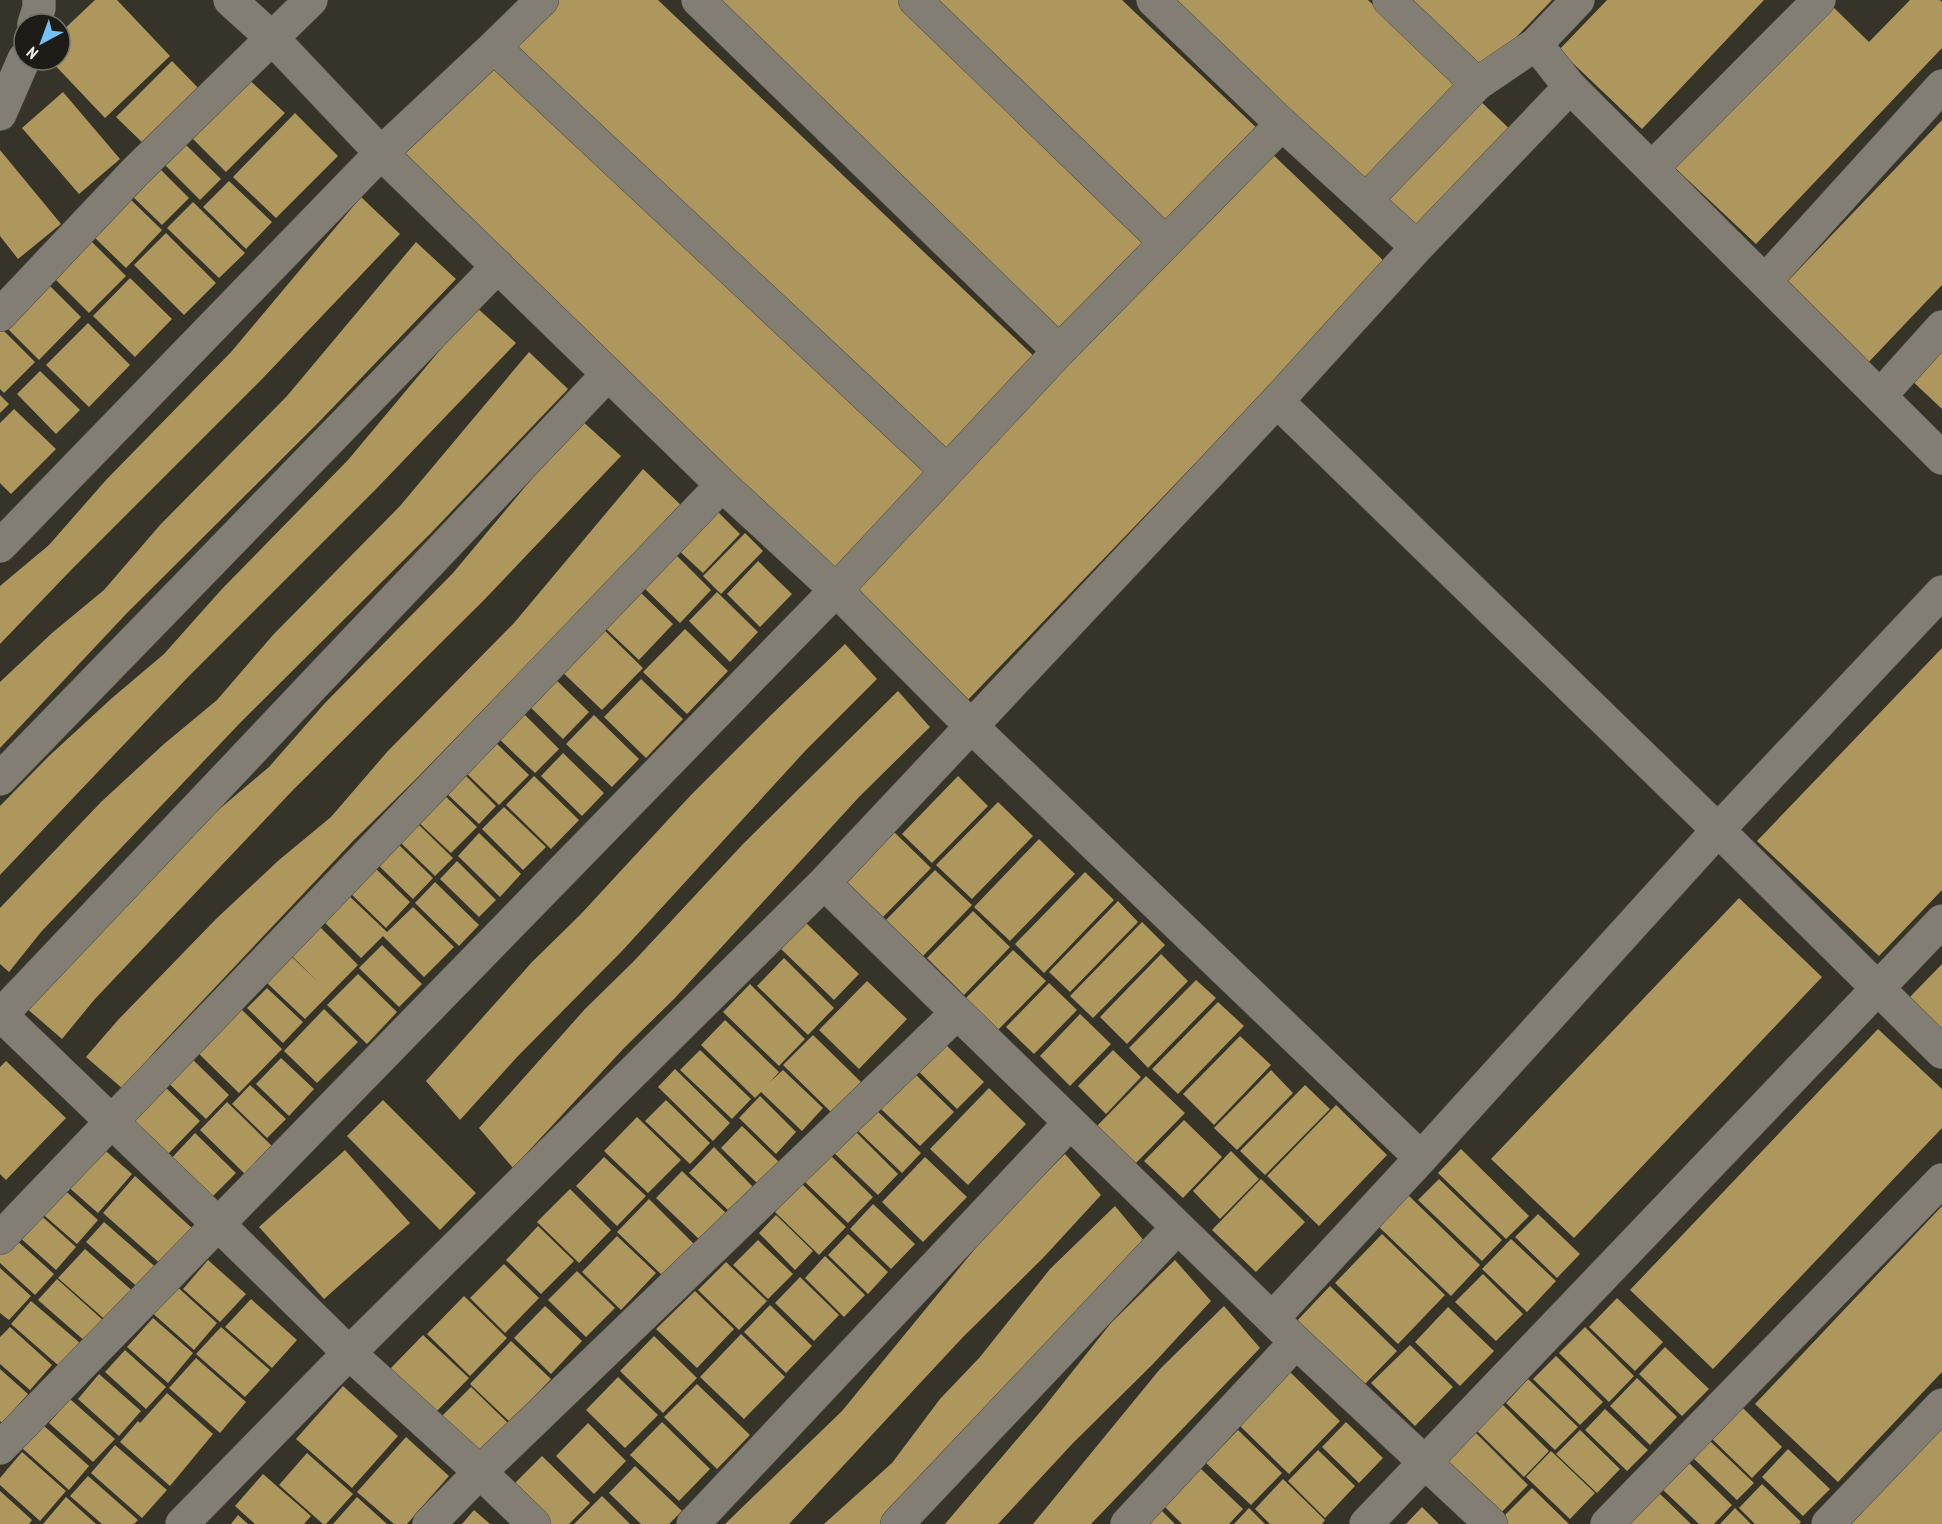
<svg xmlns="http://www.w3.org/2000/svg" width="1942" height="1524" font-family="'PT Sans Narrow',sans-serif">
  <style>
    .building { fill: #ad975c }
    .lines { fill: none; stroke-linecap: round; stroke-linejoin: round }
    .minor-casing { stroke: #514e46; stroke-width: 34 }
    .minor { stroke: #827e73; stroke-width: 33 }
  </style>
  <rect width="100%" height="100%" fill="#363329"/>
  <path class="building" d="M 95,0 L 117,0 L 170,56 L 105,118 L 50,60 L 60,60 L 60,33 Z
    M 554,0 L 658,0 L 1039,361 L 943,461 L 508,49 Z
    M 704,0 L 906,0 L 1157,238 L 1062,340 Z
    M 920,0 L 1122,0 L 1260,131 L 1165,231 Z
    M 1167,0 L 1368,0 L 1462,89 L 1367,189 Z
    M 1400,0 L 1552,0 L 1480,75 Z
    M 1607,0 L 1764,0 L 1642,129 L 1559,50 Z
    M 1910,0 L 1940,0 L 1942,2 L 1942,48 L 1756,244 L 1673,166 L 1828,2 L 1869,42 Z
    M 493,60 L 928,472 L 833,573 L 398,160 Z
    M 172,61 L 204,94 L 149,149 L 116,117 Z
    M 243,74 L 285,113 L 226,172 L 187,133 Z
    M 63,92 L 120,159 L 79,194 L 22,128 Z
    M 1472,93 L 1518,137 L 1423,238 L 1377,194 Z
    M 295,113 L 338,156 L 276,218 L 233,177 Z
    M 1942,120 L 1942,285 L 1864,367 L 1781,288 Z
    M 184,143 L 221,179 L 200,200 L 164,164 Z
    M 1266,148 L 1387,264 L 963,705 L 843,589 Z
    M 0,150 L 61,224 L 18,259 L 0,236 Z
    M 158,167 L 189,198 L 162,225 L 131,195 Z
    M 229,181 L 272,222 L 246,249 L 203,207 Z
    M 361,197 L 400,234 L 263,378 L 73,568 L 0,644 L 0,586 L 49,545 L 106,480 L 232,351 Z
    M 129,198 L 162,230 L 126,268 L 93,236 Z
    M 193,202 L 245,253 L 219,278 L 167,228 Z
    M 166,233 L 216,283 L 184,315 L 134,265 Z
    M 87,237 L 126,276 L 89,313 L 50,274 Z
    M 416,242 L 456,279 L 318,423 L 127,613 L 0,748 L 0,682 L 52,633 L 104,590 L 160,525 L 287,396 Z
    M 130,278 L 172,319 L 135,357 L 93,316 Z
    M 43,279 L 81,317 L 39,360 L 1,322 Z
    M 476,307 L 516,343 L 378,487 L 188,677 L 0,875 L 0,806 L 49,756 L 112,698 L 164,654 L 221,590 L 348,460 Z
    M 88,323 L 130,365 L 89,407 L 46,365 Z
    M 0,327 L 35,362 L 4,393 L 0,389 Z
    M 1942,341 L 1942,409 L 1908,377 Z
    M 529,352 L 568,389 L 431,533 L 240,723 L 41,932 L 9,972 L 0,964 L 0,908 L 101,802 L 164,744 L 217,700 L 273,635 L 400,506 Z
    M 40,371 L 80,410 L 56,434 L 17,394 Z
    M 0,395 L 9,404 L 0,413 Z
    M 14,409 L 56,449 L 11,494 L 0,483 L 0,423 Z
    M 581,420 L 621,456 L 484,600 L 293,790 L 94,1000 L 62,1039 L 25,1007 L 217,811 L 269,767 L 325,703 L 453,573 Z
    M 643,469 L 682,506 L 415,780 L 354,840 L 156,1050 L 123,1089 L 86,1057 L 118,1020 L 216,919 L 279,860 L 331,817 L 387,752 L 514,623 Z
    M 713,507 L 740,534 L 703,573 L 675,547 Z
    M 745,533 L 763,551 L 721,594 L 703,576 Z
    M 673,552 L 711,590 L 680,623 L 641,585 Z
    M 758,561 L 792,594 L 760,627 L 727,594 Z
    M 635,587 L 673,624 L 639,660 L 600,623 Z
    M 717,592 L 758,632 L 730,662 L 689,621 Z
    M 598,624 L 643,668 L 602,710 L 557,667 Z
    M 685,629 L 728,671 L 687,714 L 643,672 Z
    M 845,644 L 877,679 L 806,750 L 622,951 L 517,1057 L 460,1120 L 426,1081 L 532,962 L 580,915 L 690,796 L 771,715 Z
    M 1942,648 L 1942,890 L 1879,956 L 1757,841 Z
    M 550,674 L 589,712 L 563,739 L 524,701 Z
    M 641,679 L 683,719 L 646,758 L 604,717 Z
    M 898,691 L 930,727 L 859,797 L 675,998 L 624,1048 L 513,1168 L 479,1128 L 585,1009 L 633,962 L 743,844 Z
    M 522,712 L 559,749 L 535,773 L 497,737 Z
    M 594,715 L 639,759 L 612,787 L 566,744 Z
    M 492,739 L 529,775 L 499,805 L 462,769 Z
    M 563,753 L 604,793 L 582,816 L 541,776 Z
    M 463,773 L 496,806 L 479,824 L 445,792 Z
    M 534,776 L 579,820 L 551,849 L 506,805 Z
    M 958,776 L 988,806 L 932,863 L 902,834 Z
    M 441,792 L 477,827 L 451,853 L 415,819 Z
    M 998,802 L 1033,836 L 972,899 L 936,865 Z
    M 504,807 L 546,847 L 523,870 L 482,829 Z
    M 419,825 L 453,858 L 435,876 L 401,843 Z
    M 894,832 L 931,868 L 880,920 L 843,884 Z
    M 479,833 L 521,874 L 500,897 L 458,856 Z
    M 1039,839 L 1075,874 L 1010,941 L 974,907 Z
    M 397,843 L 433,878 L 413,899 L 376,863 Z
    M 457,861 L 496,900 L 479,917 L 440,879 Z
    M 372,865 L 410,902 L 386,928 L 347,890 Z
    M 935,870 L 972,905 L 923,956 L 886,920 Z
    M 1085,872 L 1114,900 L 1044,973 L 1015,944 Z
    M 435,882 L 479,925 L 459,946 L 415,903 Z
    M 345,892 L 387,932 L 413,907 L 454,947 L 424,977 L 383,936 L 361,958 L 320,918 Z
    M 1739,898 L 1822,977 L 1574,1238 L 1491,1159 Z
    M 1118,901 L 1138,922 L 1070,992 L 1049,972 Z
    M 973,911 L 1010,947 L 964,995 L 927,958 Z
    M 1142,922 L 1165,945 L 1093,1018 L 1070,996 Z
    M 806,923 L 859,974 L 834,1000 L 781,949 Z
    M 318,925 L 358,965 L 305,1019 L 267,983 L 292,957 L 319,983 L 290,954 Z
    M 382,945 L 422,984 L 399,1007 L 359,968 Z
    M 1013,950 L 1046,981 L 998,1030 L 966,998 Z
    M 1161,954 L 1188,981 L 1127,1044 L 1100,1017 Z
    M 784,958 L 834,1008 L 808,1035 L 757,986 Z
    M 1942,964 L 1942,1032 L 1908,999 Z
    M 358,974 L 397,1012 L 367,1044 L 327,1005 Z
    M 1196,980 L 1216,998 L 1148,1068 L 1129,1048 Z
    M 867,981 L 907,1019 L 859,1069 L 819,1030 Z
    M 1049,983 L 1077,1010 L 1034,1054 L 1006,1027 Z
    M 750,984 L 805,1039 L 779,1066 L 723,1012 Z
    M 267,988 L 303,1022 L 283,1043 L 247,1008 Z
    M 1218,1002 L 1244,1026 L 1178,1094 L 1152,1069 Z
    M 239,1007 L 282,1049 L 239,1093 L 196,1051 Z
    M 324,1009 L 358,1042 L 317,1083 L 284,1051 Z
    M 1080,1014 L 1111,1044 L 1070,1086 L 1040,1056 Z
    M 725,1020 L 779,1072 L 770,1082 L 783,1070 L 823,1108 L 802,1131 L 761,1092 L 755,1098 L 701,1045 Z
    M 1878,1029 L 1942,1089 L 1942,1128 L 1713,1369 L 1630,1290 Z
    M 813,1035 L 861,1082 L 832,1113 L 783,1065 Z
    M 1240,1036 L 1271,1065 L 1214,1125 L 1183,1094 Z
    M 940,1039 L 984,1082 L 957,1109 L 913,1066 Z
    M 700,1050 L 751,1099 L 732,1119 L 680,1070 Z
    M 1113,1050 L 1141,1077 L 1106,1114 L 1078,1086 Z
    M 184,1051 L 229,1095 L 206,1119 L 160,1075 Z
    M 281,1058 L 314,1089 L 289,1116 L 256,1084 Z
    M 6,1061 L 66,1118 L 6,1180 L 0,1174 L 0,1067 Z
    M 675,1069 L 730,1123 L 713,1141 L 658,1087 Z
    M 1271,1070 L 1293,1093 L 1237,1150 L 1214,1128 Z
    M 915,1074 L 954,1112 L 920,1146 L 881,1109 Z
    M 1146,1076 L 1185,1113 L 1135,1164 L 1096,1127 Z
    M 160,1082 L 200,1121 L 168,1154 L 128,1116 Z
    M 250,1085 L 286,1119 L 267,1138 L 232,1104 Z
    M 1305,1085 L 1330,1109 L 1265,1175 L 1240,1151 Z
    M 989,1088 L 1026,1124 L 968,1185 L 930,1149 Z
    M 760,1096 L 796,1132 L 776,1154 L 739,1118 Z
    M 383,1100 L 476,1193 L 440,1230 L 347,1136 Z
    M 666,1100 L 710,1143 L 690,1164 L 645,1121 Z
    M 227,1102 L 272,1146 L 245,1174 L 200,1130 Z
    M 1336,1105 L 1387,1155 L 1319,1226 L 1267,1176 Z
    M 875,1109 L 921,1153 L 902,1173 L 856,1129 Z
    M 637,1117 L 681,1160 L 648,1193 L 604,1151 Z
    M 1184,1120 L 1222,1157 L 1183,1198 L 1144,1161 Z
    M 742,1126 L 779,1162 L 757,1183 L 721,1148 Z
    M 852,1128 L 898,1174 L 878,1195 L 831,1150 Z
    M 195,1133 L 236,1173 L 208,1201 L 168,1162 Z
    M 99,1145 L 132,1174 L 98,1213 L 65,1184 Z
    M 714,1147 L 753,1187 L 729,1211 L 689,1173 Z
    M 1461,1149 L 1529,1216 L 1506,1239 L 1438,1173 Z
    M 345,1150 L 410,1223 L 324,1299 L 259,1227 Z
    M 1231,1151 L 1259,1179 L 1220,1219 L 1193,1191 Z
    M 1065,1154 L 1101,1195 L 1043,1258 L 963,1337 L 789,1524 L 725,1524 L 842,1411 L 1001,1217 Z
    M 830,1155 L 873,1197 L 848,1223 L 805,1182 Z
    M 604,1157 L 646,1196 L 617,1226 L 576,1186 Z
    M 925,1157 L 967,1197 L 923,1242 L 882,1202 Z
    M 682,1171 L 729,1216 L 703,1243 L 656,1198 Z
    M 135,1176 L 194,1230 L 163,1266 L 103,1213 Z
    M 1261,1179 L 1305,1222 L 1256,1272 L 1212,1230 Z
    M 1439,1179 L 1502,1240 L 1482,1261 L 1418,1200 Z
    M 802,1184 L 846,1227 L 819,1255 L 775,1212 Z
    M 60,1186 L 98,1220 L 77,1244 L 38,1210 Z
    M 570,1189 L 611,1230 L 579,1263 L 537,1222 Z
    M 1408,1195 L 1480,1265 L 1451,1296 L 1378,1226 Z
    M 649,1199 L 694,1244 L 663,1276 L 617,1232 Z
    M 873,1204 L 915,1244 L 891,1269 L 850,1229 Z
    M 1115,1206 L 1150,1248 L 884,1524 L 824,1524 L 892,1463 L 940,1399 L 980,1357 L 1050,1269 Z
    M 1942,1206 L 1942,1372 L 1838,1482 L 1755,1404 Z
    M 36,1211 L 76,1247 L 56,1270 L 16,1234 Z
    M 1538,1214 L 1580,1254 L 1557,1278 L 1515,1237 Z
    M 776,1215 L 813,1251 L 795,1270 L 759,1233 Z
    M 104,1222 L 159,1270 L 141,1290 L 86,1242 Z
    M 538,1226 L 574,1261 L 541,1294 L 506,1260 Z
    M 848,1234 L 888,1272 L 868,1294 L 828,1255 Z
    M 1382,1234 L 1445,1295 L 1398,1344 L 1335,1283 Z
    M 617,1236 L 656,1273 L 621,1310 L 582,1272 Z
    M 14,1238 L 54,1274 L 35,1295 L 0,1263 L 0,1254 Z
    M 1511,1239 L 1556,1281 L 1527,1312 L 1482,1269 Z
    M 758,1240 L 793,1274 L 768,1299 L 733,1265 Z
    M 85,1249 L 136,1294 L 110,1324 L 58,1278 Z
    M 825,1256 L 865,1295 L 844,1317 L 805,1278 Z
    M 208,1260 L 246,1294 L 220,1322 L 183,1289 Z
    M 1175,1260 L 1211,1301 L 1153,1364 L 1073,1443 L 998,1524 L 945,1524 L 1041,1411 L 1111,1323 Z
    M 726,1262 L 767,1301 L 739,1330 L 698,1290 Z
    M 504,1264 L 539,1298 L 505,1333 L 470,1298 Z
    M 0,1268 L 31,1296 L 9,1320 L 0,1313 Z
    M 577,1271 L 615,1308 L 586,1337 L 548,1300 Z
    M 1483,1274 L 1523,1314 L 1496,1341 L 1455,1302 Z
    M 800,1277 L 839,1315 L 814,1341 L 775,1303 Z
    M 57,1279 L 104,1321 L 86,1342 L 38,1300 Z
    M 173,1283 L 217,1323 L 194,1350 L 149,1310 Z
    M 1330,1286 L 1397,1351 L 1360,1389 L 1293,1325 Z
    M 695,1291 L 734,1329 L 697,1368 L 656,1329 Z
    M 464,1296 L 507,1338 L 470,1376 L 427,1334 Z
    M 1617,1298 L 1663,1342 L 1635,1371 L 1589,1327 Z
    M 251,1299 L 297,1340 L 272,1368 L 225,1327 Z
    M 31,1301 L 80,1343 L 59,1366 L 11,1324 Z
    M 770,1305 L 812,1346 L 786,1373 L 744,1332 Z
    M 545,1306 L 582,1341 L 551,1374 L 514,1338 Z
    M 1224,1306 L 1260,1348 L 1091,1524 L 1033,1524 L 1160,1369 Z
    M 1448,1307 L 1494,1351 L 1460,1386 L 1415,1342 Z
    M 153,1318 L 193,1353 L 168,1383 L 127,1347 Z
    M 10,1327 L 52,1365 L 30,1390 L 0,1364 L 0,1337 Z
    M 221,1327 L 270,1370 L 245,1397 L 196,1354 Z
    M 1585,1327 L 1634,1376 L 1609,1402 L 1559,1353 Z
    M 741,1334 L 785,1377 L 744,1419 L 700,1377 Z
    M 423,1335 L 469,1378 L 435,1413 L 390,1369 Z
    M 654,1336 L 697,1378 L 663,1413 L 620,1371 Z
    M 511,1341 L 551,1379 L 510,1422 L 470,1384 Z
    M 1410,1345 L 1453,1387 L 1415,1426 L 1371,1383 Z
    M 1665,1347 L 1709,1389 L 1682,1416 L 1639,1374 Z
    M 125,1350 L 166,1387 L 146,1409 L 105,1372 Z
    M 1556,1356 L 1603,1402 L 1580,1425 L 1533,1379 Z
    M 196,1358 L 246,1402 L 220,1433 L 169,1388 Z
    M 0,1369 L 28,1394 L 2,1423 L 0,1421 Z
    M 1290,1372 L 1340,1421 L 1289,1474 L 1239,1425 Z
    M 99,1374 L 141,1411 L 119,1436 L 78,1399 Z
    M 618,1377 L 658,1415 L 625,1448 L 586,1410 Z
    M 1637,1378 L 1677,1417 L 1650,1445 L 1610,1406 Z
    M 1528,1379 L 1578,1427 L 1555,1450 L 1506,1403 Z
    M 697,1384 L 750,1435 L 717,1469 L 664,1417 Z
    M 343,1386 L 398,1436 L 352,1488 L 296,1439 Z
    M 471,1387 L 509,1424 L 478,1455 L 440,1418 Z
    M 167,1393 L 213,1434 L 170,1486 L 120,1442 L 138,1421 L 140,1423 Z
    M 70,1399 L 115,1439 L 93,1462 L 49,1423 Z
    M 1500,1402 L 1549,1451 L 1524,1477 L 1474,1428 Z
    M 1741,1406 L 1782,1447 L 1752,1478 L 1710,1437 Z
    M 1605,1409 L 1648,1450 L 1627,1471 L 1585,1430 Z
    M 662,1422 L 710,1469 L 679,1501 L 630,1455 Z
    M 1346,1422 L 1383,1458 L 1359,1483 L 1322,1447 Z
    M 588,1423 L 626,1461 L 594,1494 L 556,1456 Z
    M 43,1425 L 89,1466 L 69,1490 L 22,1448 Z
    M 1942,1426 L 1942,1524 L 1846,1524 Z
    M 1238,1430 L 1282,1473 L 1251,1505 L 1206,1463 Z
    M 1473,1430 L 1528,1485 L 1495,1519 L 1439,1465 Z
    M 1580,1430 L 1620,1469 L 1597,1493 L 1556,1454 Z
    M 406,1437 L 449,1476 L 407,1524 L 394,1524 L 357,1492 Z
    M 1710,1441 L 1754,1483 L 1737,1500 L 1693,1458 Z
    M 115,1445 L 167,1490 L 142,1518 L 91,1473 Z
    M 1788,1449 L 1830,1489 L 1803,1516 L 1762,1477 Z
    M 1318,1450 L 1355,1486 L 1325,1518 L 1288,1481 Z
    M 1551,1451 L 1595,1493 L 1570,1519 L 1526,1477 Z
    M 22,1452 L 66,1491 L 40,1521 L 0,1485 L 0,1478 Z
    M 307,1453 L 353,1494 L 326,1524 L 323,1524 L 279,1485 Z
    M 542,1456 L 590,1503 L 569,1524 L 549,1524 L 511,1487 Z
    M 1687,1461 L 1732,1505 L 1714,1524 L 1699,1524 L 1660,1487 Z
    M 635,1466 L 682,1511 L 669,1524 L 641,1524 L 609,1493 Z
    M 1200,1468 L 1243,1509 L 1229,1524 L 1182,1524 L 1164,1506 Z
    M 263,1474 L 311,1516 L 304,1524 L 255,1524 L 235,1506 Z
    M 88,1476 L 138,1520 L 134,1524 L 102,1524 L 70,1496 Z
    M 1283,1479 L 1325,1520 L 1322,1524 L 1270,1524 L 1255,1509 Z
    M 1762,1484 L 1801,1522 L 1799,1524 L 1755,1524 L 1739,1508 Z
    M 1532,1488 L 1569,1524 L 1501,1524 L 1499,1521 Z
    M 0,1491 L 32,1520 L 29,1524 L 0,1524 Z
    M 1657,1491 L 1691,1524 L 1631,1524 L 1628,1521 Z
    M 602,1496 L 630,1524 L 574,1524 Z
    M 66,1497 L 96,1524 L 43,1524 Z
    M 357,1497 L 387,1524 L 333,1524 Z
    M 1422,1507 L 1439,1524 L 1406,1524 Z
    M 1249,1508 L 1265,1524 L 1234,1524 Z
    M 1735,1508 L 1751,1524 L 1720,1524 Z
    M 1160,1509 L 1175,1524 L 1145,1524 Z
    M 474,1510 L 490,1524 L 462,1524 Z
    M 238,1515 L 248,1524 L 231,1524 Z"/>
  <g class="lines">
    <defs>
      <path id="minor" d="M 230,0 L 273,39 L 381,153 L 608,374 L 722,485 L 836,590 L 971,726 L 1421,1158
        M 698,0 L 1059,351
        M 915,0 L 1165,242
        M 1153,0 L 1282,124 L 1417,247
        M 1389,0 L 1477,84
        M 34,24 L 39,8 L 39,0
        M 1536,44 L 1570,87 L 1942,458
        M 494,47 L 947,471
        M 0,114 L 24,59
        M 1652,168 L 1819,0
        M 1366,200 L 1477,84 L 1536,44 L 1578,0
        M 1766,280 L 1942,86
        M 0,315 L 135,172 L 311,0
        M 1880,396 L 1942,327
        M 1277,401 L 1718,830 L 1942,1052
        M 0,546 L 381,153 L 494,47 L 542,0
        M 0,779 L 498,266
        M 824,883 L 1296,1342 L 1491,1524
        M 0,1014 L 218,1224 L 349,1353 L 480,1472 L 534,1524
        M 1,1015 L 608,374
        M 0,1238 L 722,485
        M 1272,1319 L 1421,1158 L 1718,830 L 1942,592
        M 0,1448 L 836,590 L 1059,351 L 1282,124
        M 182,1524 L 349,1353 L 824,883 L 1277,401 L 1417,247 L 1570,87
        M 429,1524 L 480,1472 L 957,1013
        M 693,1524 L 1070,1123
        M 897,1524 L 1177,1228
        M 1127,1524 L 1296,1342
        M 1366,1524 L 1942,921
        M 1607,1524 L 1942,1180
        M 1828,1524 L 1942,1405"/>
    </defs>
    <use href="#minor" class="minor-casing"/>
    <use href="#minor" class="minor"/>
  </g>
  <g transform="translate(42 42) rotate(221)"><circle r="28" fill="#1c1b16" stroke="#72716b" stroke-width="1.5"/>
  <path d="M0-4.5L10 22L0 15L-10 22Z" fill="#73c1f5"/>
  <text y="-9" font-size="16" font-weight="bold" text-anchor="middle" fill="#f3f1eb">N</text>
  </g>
</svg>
